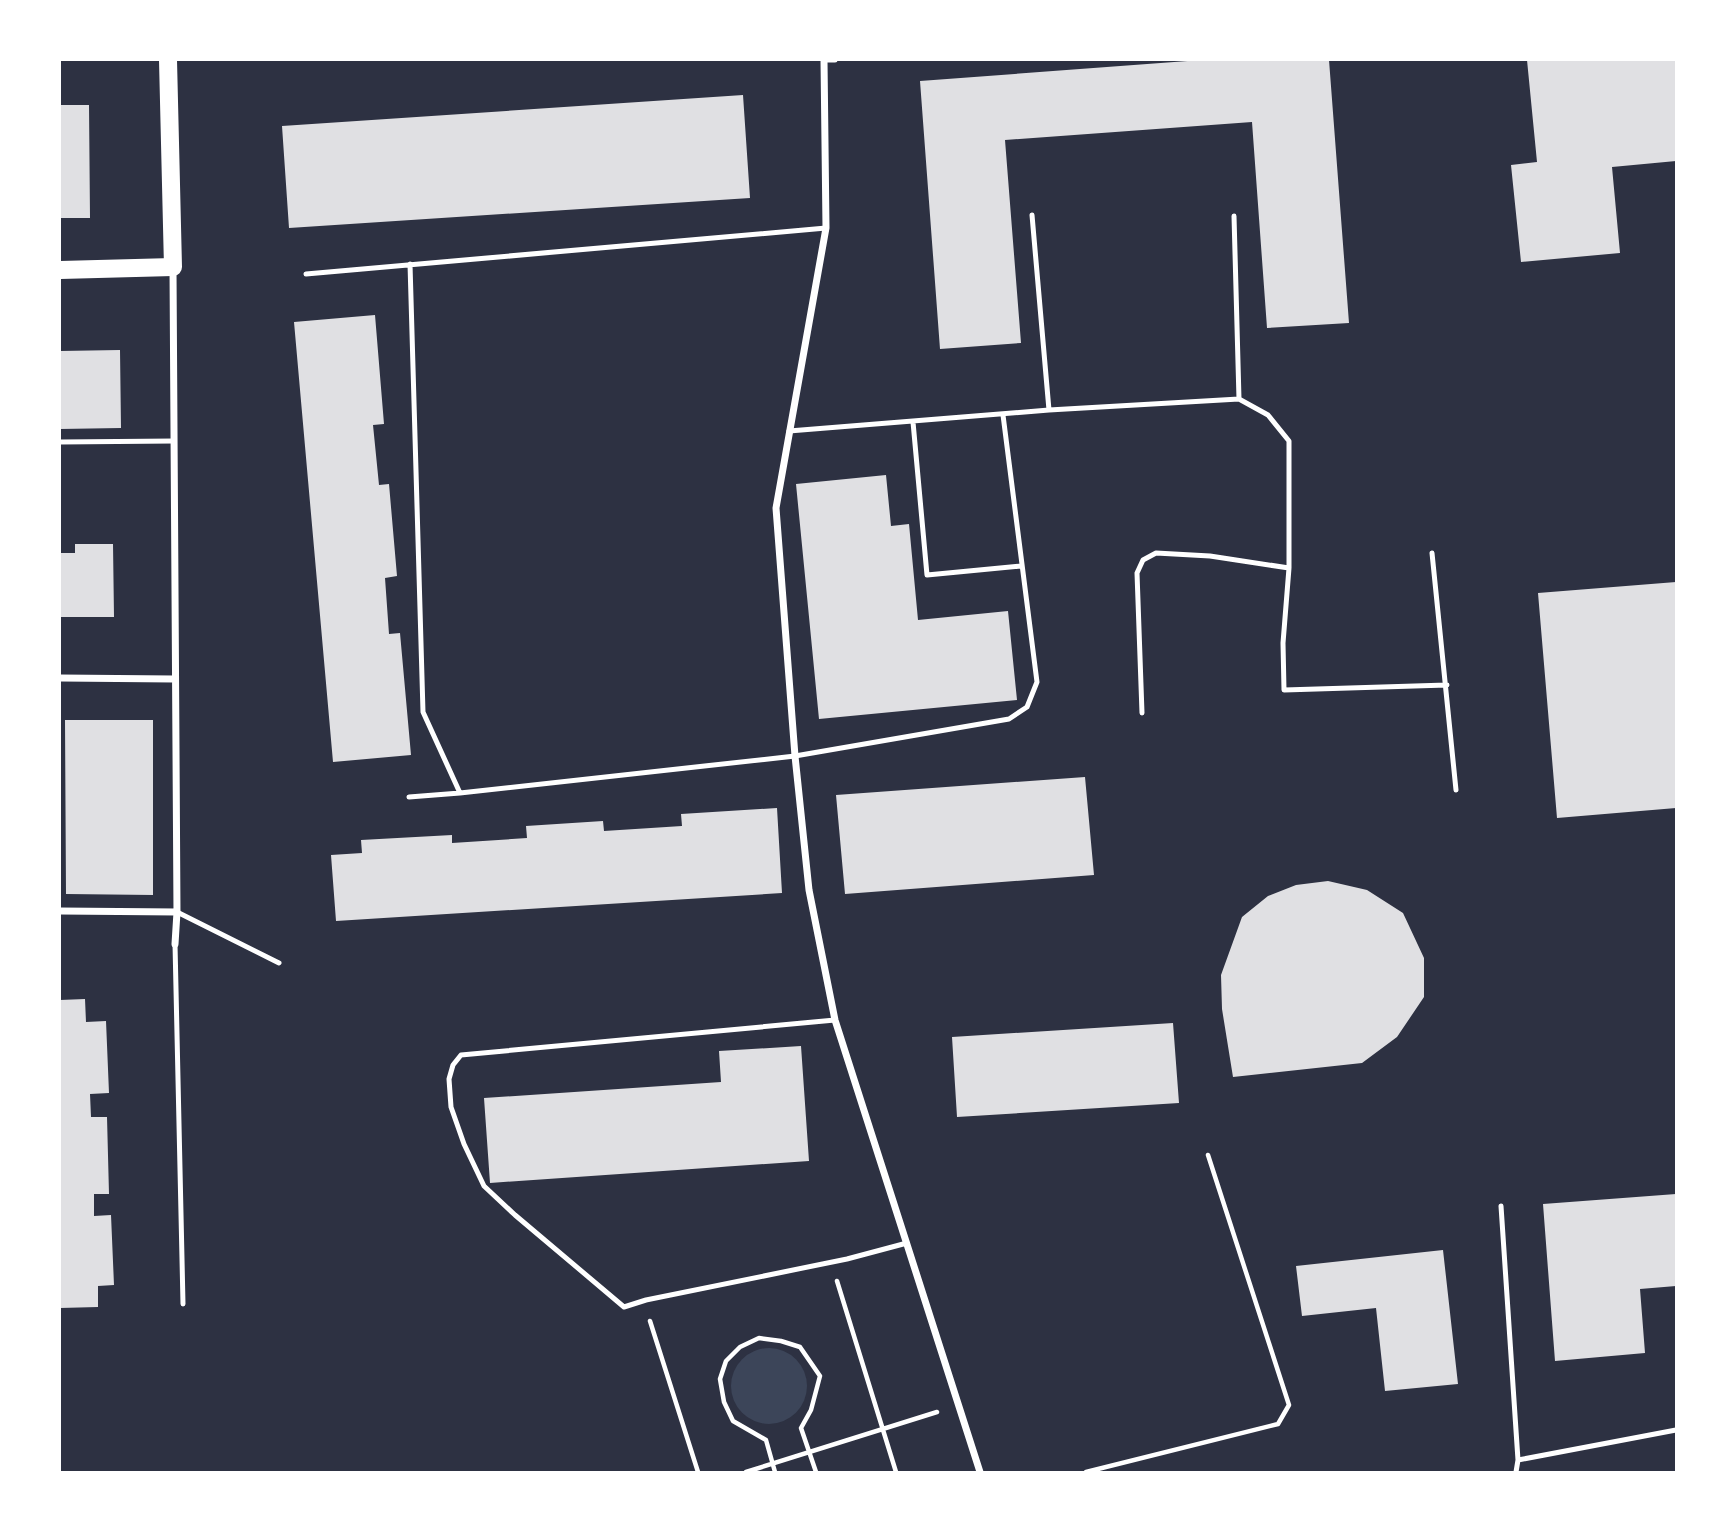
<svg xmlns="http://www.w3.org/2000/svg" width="1736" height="1532" font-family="'Crimson Pro',serif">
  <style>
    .green { fill: #3c4559 }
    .building { fill: #e0e0e3 }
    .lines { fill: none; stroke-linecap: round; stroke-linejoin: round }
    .path { stroke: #fff; stroke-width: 4.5 }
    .service { stroke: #fff; stroke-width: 5 }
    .minor { stroke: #fff; stroke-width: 7 }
    .primary { stroke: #fff; stroke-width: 18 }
  </style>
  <rect width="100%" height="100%" fill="#2d3142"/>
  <path class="green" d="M731 1386a38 38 0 1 1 76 0a38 38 0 1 1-76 0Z"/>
  <path class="building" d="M 1201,60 L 1329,60 L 1349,323 L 1267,328 L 1252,122 L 1005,140 L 1021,343 L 940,349 L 920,81 Z
    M 1527,60 L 1676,60 L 1676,161 L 1612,167 L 1620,253 L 1521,262 L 1511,165 L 1537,162 Z
    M 743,95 L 750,198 L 289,228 L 282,126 Z
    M 60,105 L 89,105 L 90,218 L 60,218 Z
    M 375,315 L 384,424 L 373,425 L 379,485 L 389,484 L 397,576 L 385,578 L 389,634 L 400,633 L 411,755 L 333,762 L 294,322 Z
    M 120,350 L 121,428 L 60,429 L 60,351 Z
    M 886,475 L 891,526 L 909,524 L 918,620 L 1008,611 L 1017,700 L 819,719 L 796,484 Z
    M 75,544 L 113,544 L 114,617 L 60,617 L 60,553 L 75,553 Z
    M 1676,582 L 1676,808 L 1557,818 L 1538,593 Z
    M 65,720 L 153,720 L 153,895 L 66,894 Z
    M 1085,777 L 1094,875 L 845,894 L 836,795 Z
    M 777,808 L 782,893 L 336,921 L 331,855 L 362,853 L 361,840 L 452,835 L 452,843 L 527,838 L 526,826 L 603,821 L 604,831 L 682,826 L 681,814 Z
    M 1328,881 L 1367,890 L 1403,913 L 1424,958 L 1424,997 L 1397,1037 L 1362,1063 L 1233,1077 L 1222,1009 L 1221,975 L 1242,917 L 1268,896 L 1296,885 Z
    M 85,999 L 86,1022 L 106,1021 L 109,1093 L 90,1094 L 91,1117 L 107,1117 L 109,1194 L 94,1194 L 94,1216 L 111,1215 L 114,1285 L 98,1286 L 98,1307 L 60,1308 L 60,1000 Z
    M 1173,1023 L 1179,1103 L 957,1117 L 952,1037 Z
    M 801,1046 L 809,1161 L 490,1183 L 484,1098 L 721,1082 L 719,1051 Z
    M 1676,1194 L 1676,1286 L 1640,1289 L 1645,1353 L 1555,1361 L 1543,1204 Z
    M 1443,1250 L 1458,1384 L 1385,1391 L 1376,1308 L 1302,1316 L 1296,1266 Z"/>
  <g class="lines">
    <path class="path" d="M 837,1281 L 896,1472
      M 650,1321 L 698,1472
      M 746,1472 L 937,1412
      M 775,1472 L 766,1440 L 733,1421 L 724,1402 L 720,1379 L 726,1361 L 740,1347 L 759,1338 L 781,1341 L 800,1347 L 820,1376 L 811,1410 L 801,1428 L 816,1472
      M 1086,1472 L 1278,1424 L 1289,1405 L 1208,1155"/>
    <path class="service" d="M 824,60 L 835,60
      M 1032,215 L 1049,410
      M 1234,216 L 1239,399
      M 410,264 L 423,712 L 460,793
      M 306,274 L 826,228
      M 913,422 L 927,575 L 1021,566
      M 789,431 L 1049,410 L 1239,399 L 1268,415 L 1289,441 L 1289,568 L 1283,643 L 1284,690 L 1447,685
      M 60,442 L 174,441
      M 1432,553 L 1456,790
      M 1142,713 L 1137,573 L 1143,560 L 1156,553 L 1210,556 L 1289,568
      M 409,797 L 460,793 L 795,756 L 1009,719 L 1027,707 L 1037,682 L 1003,415
      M 177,912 L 279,963
      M 175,944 L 183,1304
      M 835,1020 L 461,1055 L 453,1065 L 449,1079 L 451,1107 L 464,1144 L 484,1186 L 515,1215 L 624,1307 L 646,1300 L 847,1259 L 907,1243
      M 1501,1206 L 1518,1460 L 1516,1472
      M 1518,1460 L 1676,1430"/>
    <path class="minor" d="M 824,60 L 826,228 L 776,508 L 795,756 L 809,890 L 835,1020 L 980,1472
      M 173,269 L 177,912 L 175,944
      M 60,678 L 174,679
      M 60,911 L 177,912"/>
    <path class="primary" d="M 60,270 L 173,267 L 168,60"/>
  </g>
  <rect width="1736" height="1532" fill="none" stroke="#ffffff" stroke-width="122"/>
</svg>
